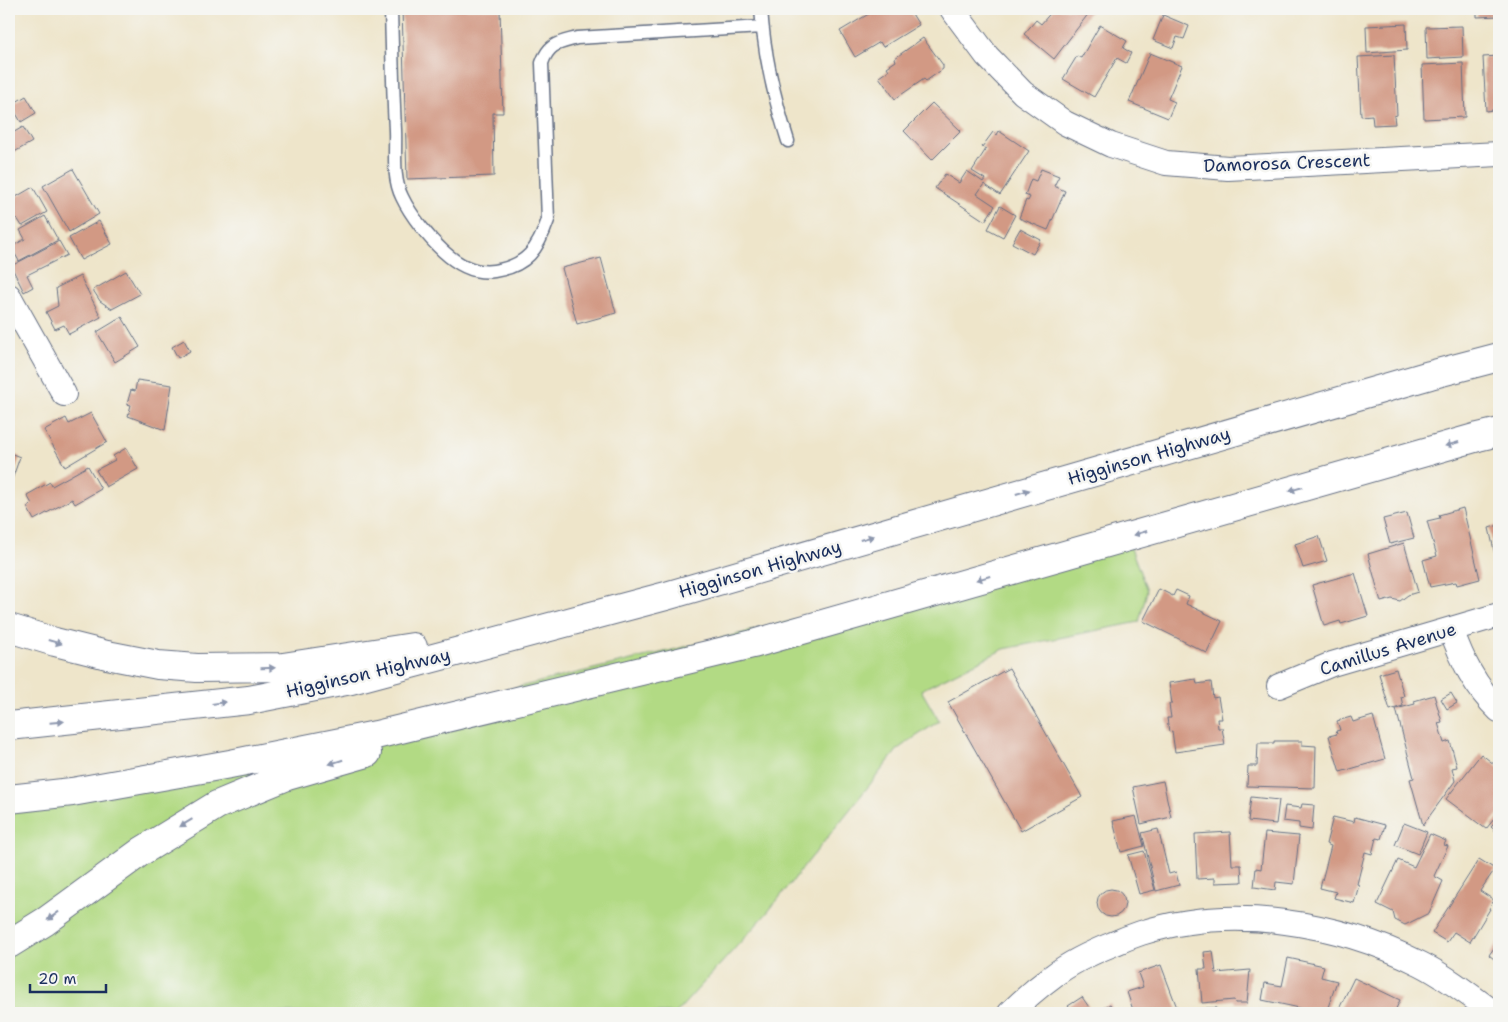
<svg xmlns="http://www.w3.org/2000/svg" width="1508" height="1022" font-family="'Shantell Sans',sans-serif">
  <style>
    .green { fill: #b2da84; stroke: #668471 }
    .building { fill: #d29984 }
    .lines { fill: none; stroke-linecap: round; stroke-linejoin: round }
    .lane-casing { stroke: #656f84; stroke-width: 15 }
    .street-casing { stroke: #656f84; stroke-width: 26 }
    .highway-casing { stroke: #656f84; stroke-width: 30 }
    .lane { stroke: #fff; stroke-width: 12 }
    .street { stroke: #fff; stroke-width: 24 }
    .highway { stroke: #fff; stroke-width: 28 }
    .oneway { fill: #8d97ae }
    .labels { text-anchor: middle; stroke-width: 5; stroke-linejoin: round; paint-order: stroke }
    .street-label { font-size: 18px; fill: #1b2f5e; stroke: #f6f6f2 }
  </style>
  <rect width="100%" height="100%" fill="#f6f6f2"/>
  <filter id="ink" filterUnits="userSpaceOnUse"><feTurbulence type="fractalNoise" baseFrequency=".02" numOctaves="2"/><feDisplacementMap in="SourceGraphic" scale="10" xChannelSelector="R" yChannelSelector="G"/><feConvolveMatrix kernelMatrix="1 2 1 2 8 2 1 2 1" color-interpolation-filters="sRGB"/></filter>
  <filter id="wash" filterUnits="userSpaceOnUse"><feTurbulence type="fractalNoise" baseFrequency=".0096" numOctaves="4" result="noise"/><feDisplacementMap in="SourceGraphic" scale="20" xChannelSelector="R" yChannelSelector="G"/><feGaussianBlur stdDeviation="1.12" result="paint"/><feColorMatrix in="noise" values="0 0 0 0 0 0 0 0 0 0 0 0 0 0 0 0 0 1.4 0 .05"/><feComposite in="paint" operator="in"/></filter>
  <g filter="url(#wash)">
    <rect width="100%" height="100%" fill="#eee5ca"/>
    <path class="green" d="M 1128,540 L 1147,591 L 1139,622 L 1004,649 L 921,690 L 939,721 L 899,748 L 767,913 L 676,1013 L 635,1013 L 626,1008 L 619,1013 L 9,1013 L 9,802 L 76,794 Z"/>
    <g id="blocks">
      <path class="building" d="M 402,9 L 500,9 L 503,113 L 493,113 L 494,176 L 407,179 Z
        M 877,9 L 909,9 L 919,25 L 883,47 L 880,42 L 855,57 L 840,31 Z
        M 1054,9 L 1092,9 L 1054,59 L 1024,34 L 1036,20 L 1041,24 Z
        M 1477,9 L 1499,9 L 1499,16 L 1477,17 Z
        M 1163,15 L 1189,26 L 1184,39 L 1177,37 L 1173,48 L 1153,40 Z
        M 1406,24 L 1407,50 L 1367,53 L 1366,26 Z
        M 1100,25 L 1127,41 L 1123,48 L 1131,53 L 1126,63 L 1117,58 L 1094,97 L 1063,79 L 1077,56 L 1081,58 Z
        M 1462,26 L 1463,57 L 1427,59 L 1426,27 Z
        M 923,38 L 943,65 L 943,69 L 926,81 L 924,79 L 895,99 L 879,77 L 889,70 L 887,67 L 896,61 L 895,58 Z
        M 1150,53 L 1182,66 L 1168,99 L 1175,102 L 1168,118 L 1129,102 Z
        M 1394,55 L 1397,115 L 1394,116 L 1395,124 L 1373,125 L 1372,115 L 1361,116 L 1358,57 Z
        M 1499,56 L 1499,117 L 1493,117 L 1493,110 L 1486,111 L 1483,57 Z
        M 1463,63 L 1465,117 L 1424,119 L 1422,65 Z
        M 26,96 L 36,113 L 21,122 L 11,105 Z
        M 932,103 L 961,131 L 932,160 L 904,131 Z
        M 23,127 L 32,142 L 9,155 L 9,135 Z
        M 999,131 L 1029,151 L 1000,195 L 984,184 L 977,194 L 995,206 L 985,221 L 935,188 L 945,174 L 959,183 L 967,171 L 983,182 L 985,179 L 972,171 L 986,149 L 982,147 L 993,132 L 997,135 Z
        M 73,169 L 99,214 L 69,232 L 43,186 Z
        M 1041,169 L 1059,176 L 1054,186 L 1065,191 L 1048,230 L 1019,218 L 1026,200 L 1028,201 L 1030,197 L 1025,195 L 1031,179 L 1036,181 Z
        M 33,187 L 47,212 L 22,226 L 17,218 L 9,223 L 9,201 Z
        M 1000,206 L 1015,215 L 1003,237 L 988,229 Z
        M 45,216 L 58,240 L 19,261 L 11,247 L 25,239 L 20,230 Z
        M 99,221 L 112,244 L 81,260 L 69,238 Z
        M 1020,229 L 1041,240 L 1033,254 L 1012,243 Z
        M 59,241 L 67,255 L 27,275 L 33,287 L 24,292 L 11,266 Z
        M 601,258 L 616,313 L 577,324 L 562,268 Z
        M 126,271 L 140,294 L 112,309 L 100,301 L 93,290 Z
        M 80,276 L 101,317 L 69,334 L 64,325 L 55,329 L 46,312 L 58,306 L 56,288 Z
        M 122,317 L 140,347 L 115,362 L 97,332 Z
        M 184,340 L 190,351 L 178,358 L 172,347 Z
        M 137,380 L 172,385 L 165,430 L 128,416 L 131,405 L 127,404 L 131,390 L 135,391 Z
        M 91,413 L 107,442 L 65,467 L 44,430 L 66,418 L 69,424 Z
        M 9,445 L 12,446 L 10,453 L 20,457 L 9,488 Z
        M 126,448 L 138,469 L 106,487 L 96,470 L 115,460 L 113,456 Z
        M 88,466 L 101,489 L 75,504 L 72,499 L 34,520 L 27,507 L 32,504 L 27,495 L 50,482 L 52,486 Z
        M 1463,508 L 1480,579 L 1457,585 L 1456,582 L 1430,587 L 1423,560 L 1437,556 L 1427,521 L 1440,518 L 1439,515 Z
        M 1407,513 L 1414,538 L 1390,544 L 1383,519 Z
        M 1499,525 L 1499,568 L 1498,568 L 1489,528 Z
        M 1319,536 L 1327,561 L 1303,568 L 1295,544 Z
        M 1404,543 L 1418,592 L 1408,595 L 1400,601 L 1392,599 L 1381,602 L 1368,554 Z
        M 1355,573 L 1368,616 L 1341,624 L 1340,621 L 1324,626 L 1312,585 Z
        M 1159,589 L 1173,596 L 1176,590 L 1189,596 L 1186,604 L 1222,621 L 1207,653 L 1143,621 Z
        M 1009,668 L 1082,797 L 1021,831 L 948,702 Z
        M 1396,669 L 1404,696 L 1401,697 L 1403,706 L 1390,710 L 1379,674 Z
        M 1196,679 L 1197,684 L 1211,682 L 1213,698 L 1218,697 L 1222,719 L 1217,719 L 1218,728 L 1222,728 L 1225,745 L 1175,752 L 1172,731 L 1169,732 L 1167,718 L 1171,718 L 1169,704 L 1172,704 L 1169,683 Z
        M 1451,693 L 1457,703 L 1447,709 L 1441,699 Z
        M 1434,695 L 1442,722 L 1438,723 L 1444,743 L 1450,741 L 1457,767 L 1452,768 L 1455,781 L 1423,825 L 1410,779 L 1414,778 L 1396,709 L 1415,704 L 1414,701 Z
        M 1373,716 L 1385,759 L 1340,772 L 1329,736 L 1337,734 L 1336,731 L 1340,730 L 1337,721 L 1351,717 L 1353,722 Z
        M 1274,741 L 1302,741 L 1302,745 L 1316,746 L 1315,788 L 1247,786 L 1248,766 L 1257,766 L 1258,743 L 1274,743 Z
        M 1481,754 L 1499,768 L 1499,813 L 1486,829 L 1446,799 Z
        M 1163,781 L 1171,817 L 1141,824 L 1133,787 Z
        M 1251,797 L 1279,800 L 1276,824 L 1248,821 Z
        M 1302,804 L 1314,805 L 1312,830 L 1299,828 L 1299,823 L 1283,821 L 1285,806 L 1301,808 Z
        M 1136,816 L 1144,846 L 1121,852 L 1113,821 Z
        M 1333,817 L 1354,822 L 1355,817 L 1385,825 L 1381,839 L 1376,838 L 1372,854 L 1365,852 L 1357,884 L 1359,885 L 1354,903 L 1334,898 L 1336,892 L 1320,888 L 1331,846 L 1326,844 Z
        M 1499,818 L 1499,834 L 1491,827 Z
        M 1404,823 L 1427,832 L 1418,854 L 1395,845 Z
        M 1158,829 L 1169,874 L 1176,872 L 1179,885 L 1156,891 L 1142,833 Z
        M 1230,832 L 1232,865 L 1241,865 L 1242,882 L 1215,883 L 1215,878 L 1197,879 L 1195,834 Z
        M 1265,833 L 1299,836 L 1294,884 L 1276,882 L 1275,890 L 1254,887 L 1256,868 L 1261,869 Z
        M 1430,834 L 1446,841 L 1444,845 L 1448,846 L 1434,876 L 1443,881 L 1429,913 L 1405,925 L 1395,920 L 1393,912 L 1377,904 L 1398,860 L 1414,867 Z
        M 1144,851 L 1155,890 L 1139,894 L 1128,855 Z
        M 1479,859 L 1495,869 L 1480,891 L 1494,900 L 1489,909 L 1490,909 L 1470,942 L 1454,932 L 1447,942 L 1432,933 Z
        M1097 903a14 14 0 1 1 28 0a14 14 0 1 1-28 0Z
        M 1499,941 L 1499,963 L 1489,955 Z
        M 1213,951 L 1216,973 L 1250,970 L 1247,1003 L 1235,1003 L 1234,1000 L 1202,1003 L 1199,969 L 1206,969 L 1204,952 Z
        M 1288,958 L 1324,966 L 1321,977 L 1337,981 L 1326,1013 L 1314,1013 L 1314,1011 L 1262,1000 L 1265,983 L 1282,986 Z
        M 1161,965 L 1179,1013 L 1134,1013 L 1127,992 L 1143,987 L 1138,973 Z
        M 1354,978 L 1400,1000 L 1394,1013 L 1337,1013 Z
        M 1082,997 L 1093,1013 L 1073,1013 L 1068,1006 Z
        M 1110,1004 L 1114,1013 L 1094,1013 Z
        M 1206,1008 L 1216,1008 L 1217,1013 L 1206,1013 Z"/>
    </g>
  </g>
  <g filter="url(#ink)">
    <use href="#blocks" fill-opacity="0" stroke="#656f84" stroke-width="1"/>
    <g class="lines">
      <defs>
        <path id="lane" d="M 391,9 C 392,49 393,90 395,130 C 396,152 392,177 402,197 C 411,216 429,238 443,251 C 457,264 475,274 494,271 C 527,266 538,249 548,220 L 542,63 C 549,43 559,43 577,38 L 762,27
          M 761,9 C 764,54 774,98 788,141"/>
        <path id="street" d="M 952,9 L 987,56 L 1023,93 L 1065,123 L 1111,145 L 1166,163 L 1228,168 L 1499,154
          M 9,296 L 64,394
          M 1451,629 C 1462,660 1475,687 1499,710
          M 1279,686 L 1332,664 L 1499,615
          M 1010,1013 C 1023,1000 1038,987 1053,976 C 1071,962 1093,952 1113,944 C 1122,940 1132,936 1141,933 C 1232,904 1338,922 1421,964 C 1447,977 1471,996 1494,1013"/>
        <path id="highway" d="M 9,628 L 55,642 L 107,655 L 158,665 L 197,668 L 283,667 L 413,647
          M 9,726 L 249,700 L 351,680 L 666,596 L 1430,375 L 1499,357
          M 9,799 L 72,792 L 230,764 L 376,735 L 753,644 L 1478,437 L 1499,432
          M 9,944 L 46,921 L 142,851 L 217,805 L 287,776 L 367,753"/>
      </defs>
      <use href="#lane" class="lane-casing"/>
      <use href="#street" class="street-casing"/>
      <use href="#highway" class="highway-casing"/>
      <use href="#lane" class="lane"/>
      <use href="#street" class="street"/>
      <use href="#highway" class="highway"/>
    </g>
    <defs><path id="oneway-solid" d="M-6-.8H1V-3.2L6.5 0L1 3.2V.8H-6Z" transform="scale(1.25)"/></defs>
    <g class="oneway">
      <use href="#oneway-solid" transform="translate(1452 444) rotate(164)"/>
      <use href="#oneway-solid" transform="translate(1296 489) rotate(164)"/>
      <use href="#oneway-solid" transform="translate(1023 492) rotate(-16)"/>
      <use href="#oneway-solid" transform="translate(1140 533) rotate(164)"/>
      <use href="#oneway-solid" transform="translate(867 538) rotate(-16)"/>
      <use href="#oneway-solid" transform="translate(983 578) rotate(164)"/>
      <use href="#oneway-solid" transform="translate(55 642) rotate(16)"/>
      <use href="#oneway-solid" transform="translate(268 668) rotate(-2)"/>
      <use href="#oneway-solid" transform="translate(219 703) rotate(-7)"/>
      <use href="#oneway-solid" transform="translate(57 722) rotate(-5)"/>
      <use href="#oneway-solid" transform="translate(336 762) rotate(163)"/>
      <use href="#oneway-solid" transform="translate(186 823) rotate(149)"/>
      <use href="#oneway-solid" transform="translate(53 916) rotate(144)"/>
    </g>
  </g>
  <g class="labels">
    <g class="street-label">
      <text transform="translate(1287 163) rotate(-2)" y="6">Damorosa Crescent</text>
      <text transform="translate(1149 456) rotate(-16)" y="6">Higginson Highway</text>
      <text transform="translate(760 569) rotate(-16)" y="6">Higginson Highway</text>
      <text transform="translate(1388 649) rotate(-17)" y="6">Camillus Avenue</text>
      <text transform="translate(368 673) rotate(-13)" y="6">Higginson Highway</text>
    </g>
  </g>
  <rect width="1508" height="1022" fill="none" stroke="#f6f6f2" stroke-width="30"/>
  <path d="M30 984v8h76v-8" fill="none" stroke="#1b2f5e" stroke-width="2.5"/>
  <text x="38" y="984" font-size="15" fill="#1b2f5e" stroke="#f6f6f2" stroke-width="4" paint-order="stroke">20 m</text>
</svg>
